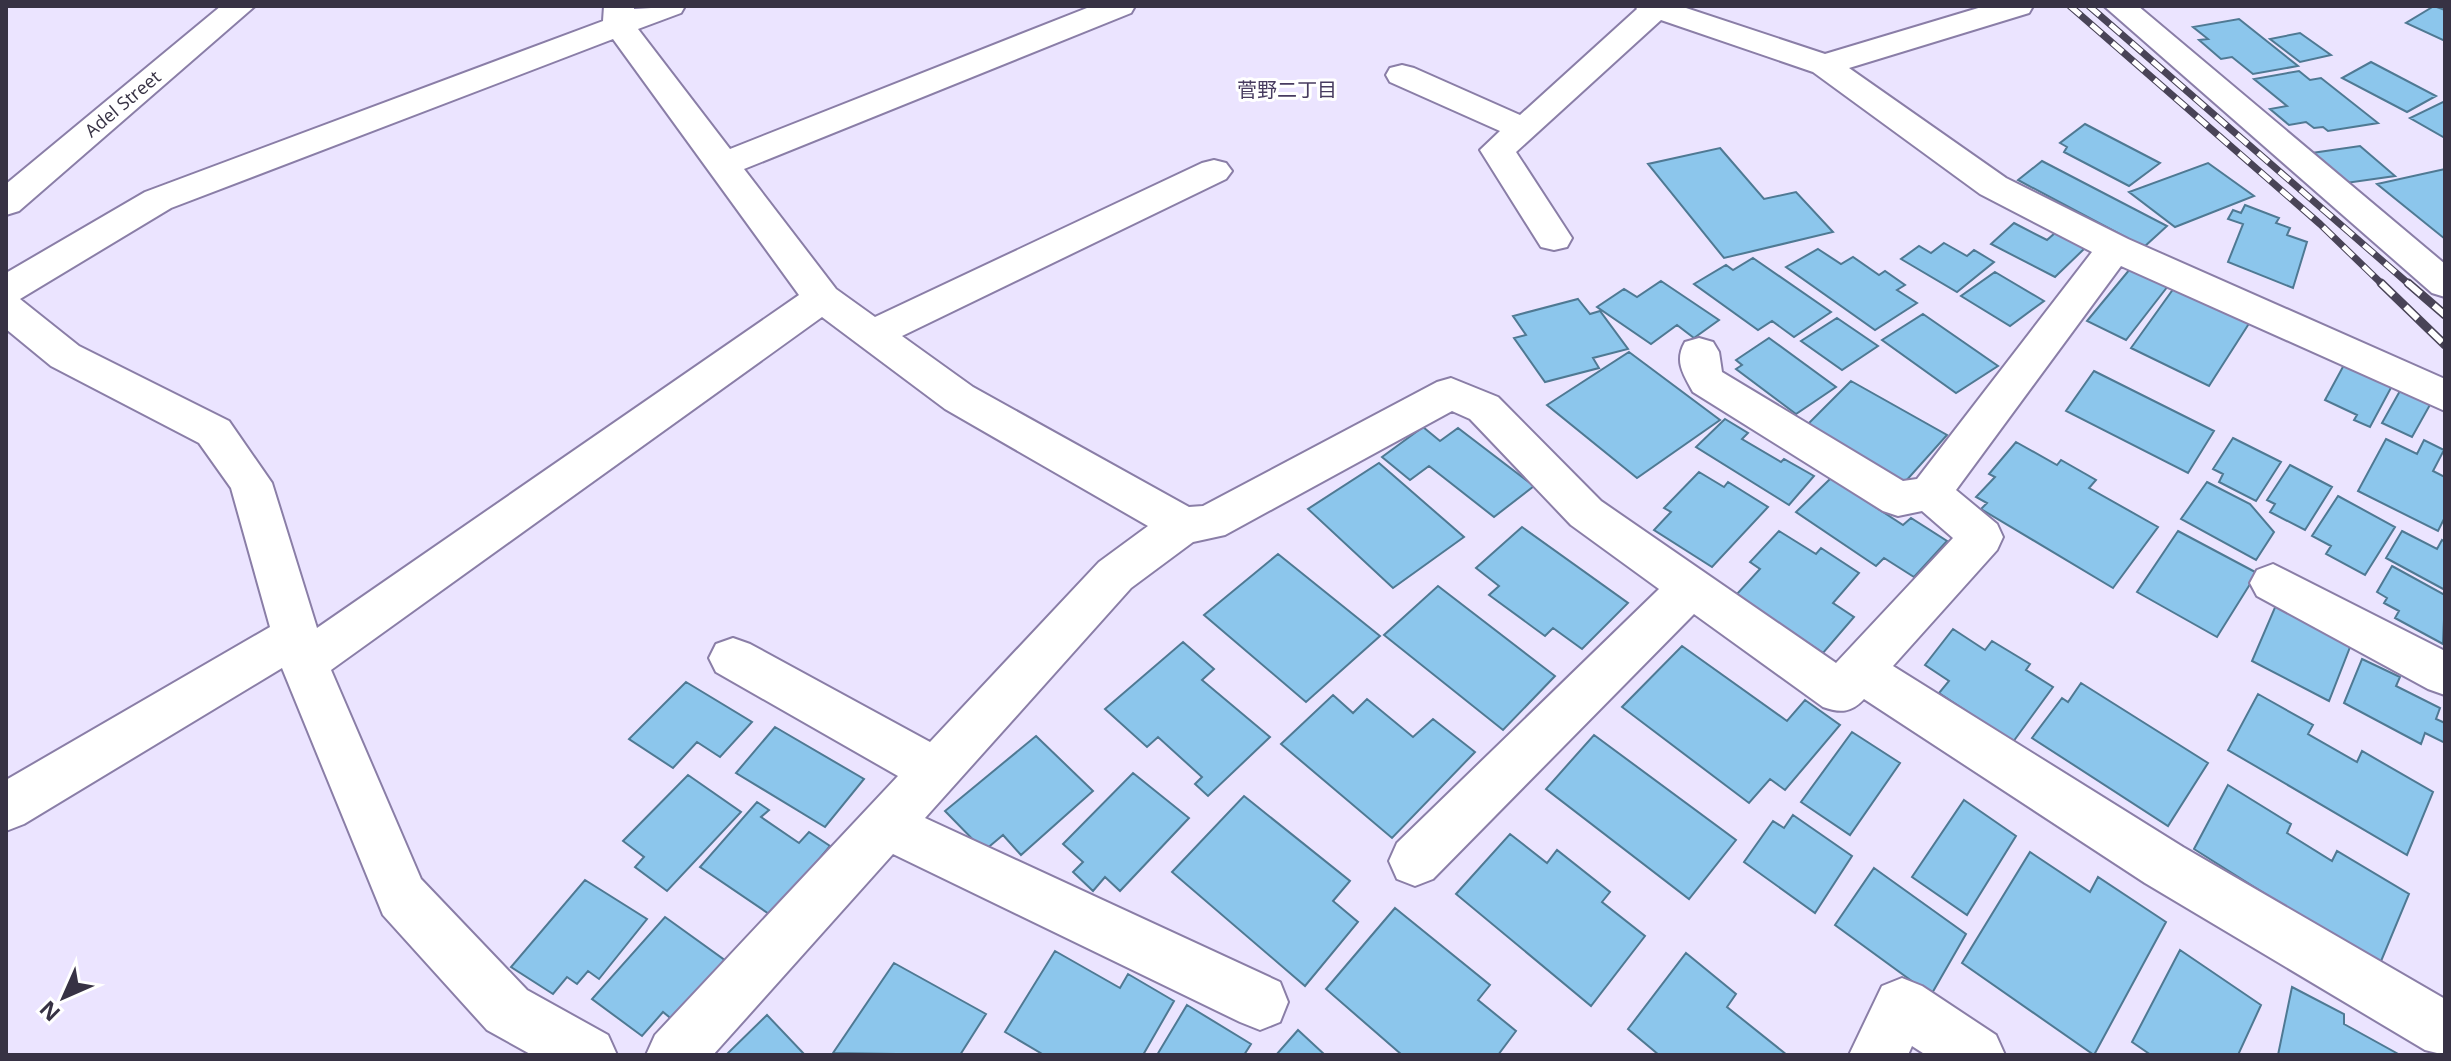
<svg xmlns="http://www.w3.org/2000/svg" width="2451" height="1061" font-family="'Open Sans','Noto Sans JP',sans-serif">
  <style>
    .building { fill: #8cc6ec; stroke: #4f7993; stroke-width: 2 }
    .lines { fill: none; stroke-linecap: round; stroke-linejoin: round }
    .minor-casing { stroke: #8a7ea7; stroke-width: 4 }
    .minor { fill: #fff; fill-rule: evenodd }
    .rail-far1-casing { stroke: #494457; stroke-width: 7 }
    .rail-casing { stroke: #494457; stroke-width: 9 }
    .rail-far1 { stroke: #fff; stroke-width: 5; stroke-dasharray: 14; stroke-linecap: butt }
    .rail { stroke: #fff; stroke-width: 6; stroke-dasharray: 17; stroke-linecap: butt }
    .labels { text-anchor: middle; stroke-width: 6; stroke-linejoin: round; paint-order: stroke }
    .far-street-label { font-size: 18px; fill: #373244; stroke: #fff }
    .far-neighbourhood-label { font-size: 20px; fill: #473b60; stroke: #fff }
  </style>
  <rect width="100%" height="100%" fill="#ebe4ff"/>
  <path class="building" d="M 2434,6 L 2445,10 L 2445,41 L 2406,23 Z
    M 2239,19 L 2298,66 L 2253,74 L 2232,57 L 2221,59 L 2199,40 L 2208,39 L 2193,27 Z
    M 2300,33 L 2331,55 L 2300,62 L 2270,39 Z
    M 2371,62 L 2436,96 L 2407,112 L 2342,78 Z
    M 2299,71 L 2310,80 L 2321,78 L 2378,123 L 2328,131 L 2323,127 L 2314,128 L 2306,122 L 2289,125 L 2270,109 L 2287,106 L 2254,79 Z
    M 2445,101 L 2445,138 L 2410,118 Z
    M 2085,124 L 2160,163 L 2129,186 L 2064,152 L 2067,147 L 2060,143 Z
    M 2360,146 L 2395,176 L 2346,183 L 2312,153 Z
    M 1720,148 L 1764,199 L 1796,192 L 1833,232 L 1724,258 L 1648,164 Z
    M 2042,161 L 2167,226 L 2144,247 L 2018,180 Z
    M 2208,163 L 2254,196 L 2175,227 L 2129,192 Z
    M 2445,169 L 2445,239 L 2377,184 Z
    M 2245,205 L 2279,218 L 2276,223 L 2290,228 L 2287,235 L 2307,242 L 2293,288 L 2228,262 L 2243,224 L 2228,219 L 2233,210 L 2241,213 Z
    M 2014,223 L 2047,240 L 2055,233 L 2085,248 L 2055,277 L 1991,244 Z
    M 1944,243 L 1967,256 L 1974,250 L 1994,262 L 1957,292 L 1901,259 L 1919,246 L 1931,253 Z
    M 1818,249 L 1841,264 L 1853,257 L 1879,275 L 1885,271 L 1905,285 L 1897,290 L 1917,303 L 1875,330 L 1786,267 Z
    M 1753,258 L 1831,312 L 1794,337 L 1772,321 L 1758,330 L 1694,284 L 1726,265 L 1733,270 Z
    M 2130,269 L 2168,286 L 2126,340 L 2087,321 Z
    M 1995,272 L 2044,301 L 2010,326 L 1961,296 Z
    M 1661,281 L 1719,320 L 1694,338 L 1677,325 L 1651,344 L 1597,307 L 1624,289 L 1637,297 Z
    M 2174,288 L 2250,322 L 2209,386 L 2131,348 Z
    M 1578,299 L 1590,314 L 1600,311 L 1628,349 L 1593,358 L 1599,368 L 1545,382 L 1514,338 L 1526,335 L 1513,316 Z
    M 1923,314 L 1998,366 L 1956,393 L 1882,340 Z
    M 1837,318 L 1878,346 L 1842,370 L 1801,341 Z
    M 1769,338 L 1836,387 L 1796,414 L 1736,369 L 1742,365 L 1736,360 Z
    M 1629,352 L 1720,420 L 1637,478 L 1547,405 Z
    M 2345,363 L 2393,384 L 2370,427 L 2354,420 L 2357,415 L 2325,400 Z
    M 2094,371 L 2214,431 L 2188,473 L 2066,411 Z
    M 1851,381 L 1947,435 L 1905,482 L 1808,424 Z
    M 2401,389 L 2431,403 L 2412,437 L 2382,423 Z
    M 1725,419 L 1748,433 L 1742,439 L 1781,462 L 1784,459 L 1814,476 L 1789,505 L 1696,447 Z
    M 1423,427 L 1440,441 L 1458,428 L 1534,486 L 1494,517 L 1429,466 L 1410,480 L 1382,457 Z
    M 2233,438 L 2281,462 L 2256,501 L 2219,482 L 2223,474 L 2213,469 Z
    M 2386,439 L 2417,454 L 2424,440 L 2444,450 L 2433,471 L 2445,477 L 2445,517 L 2438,531 L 2358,491 Z
    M 2016,442 L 2057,465 L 2061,460 L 2096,480 L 2089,488 L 2158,527 L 2113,588 L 1981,509 L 1987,503 L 1976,497 L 1995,477 L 1989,474 Z
    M 1379,463 L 1464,537 L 1393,588 L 1308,509 Z
    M 2290,465 L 2332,487 L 2305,530 L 2270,512 L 2275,504 L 2267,500 Z
    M 1699,472 L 1724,487 L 1728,482 L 1768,507 L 1712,567 L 1654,530 L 1671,512 L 1664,508 Z
    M 1831,478 L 1903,525 L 1911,518 L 1947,541 L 1914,577 L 1884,558 L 1876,566 L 1796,512 Z
    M 2207,482 L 2250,504 L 2274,532 L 2256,560 L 2181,519 Z
    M 2338,496 L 2395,527 L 2365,575 L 2326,554 L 2331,546 L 2312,536 Z
    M 1522,527 L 1628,603 L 1582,649 L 1553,628 L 1545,636 L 1489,595 L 1499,586 L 1476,568 Z
    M 1779,531 L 1816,554 L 1821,548 L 1859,573 L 1833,603 L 1854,617 L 1823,653 L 1736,595 L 1760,569 L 1750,562 Z
    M 2178,531 L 2257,573 L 2217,637 L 2137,592 Z
    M 2402,531 L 2437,549 L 2442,540 L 2445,542 L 2445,590 L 2386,558 Z
    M 1278,554 L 1380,636 L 1306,702 L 1204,615 Z
    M 2392,566 L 2445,595 L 2443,644 L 2395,618 L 2399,611 L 2384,603 L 2387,598 L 2377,592 Z
    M 1438,586 L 1555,676 L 1503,730 L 1384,635 Z
    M 2276,605 L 2352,642 L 2329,701 L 2252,661 Z
    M 1953,629 L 1985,650 L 1992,641 L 2030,664 L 2026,670 L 2053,687 L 2013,742 L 1939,693 L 1949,681 L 1925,665 Z
    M 1183,642 L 1214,669 L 1202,680 L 1270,737 L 1208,796 L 1195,784 L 1202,777 L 1158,737 L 1147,747 L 1105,709 Z
    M 1682,646 L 1787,721 L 1805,700 L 1840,725 L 1785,790 L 1770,779 L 1749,803 L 1622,707 Z
    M 2362,659 L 2400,677 L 2396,686 L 2440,708 L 2436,719 L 2445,723 L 2445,743 L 2425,733 L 2421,744 L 2344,703 Z
    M 686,682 L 752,722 L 720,757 L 697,742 L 673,768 L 629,739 Z
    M 2081,683 L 2208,763 L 2168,826 L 2032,738 L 2062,698 L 2068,702 Z
    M 2258,694 L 2313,725 L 2308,734 L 2357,762 L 2362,751 L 2433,792 L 2407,855 L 2228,750 Z
    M 1333,695 L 1353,713 L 1367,699 L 1413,737 L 1433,719 L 1475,752 L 1392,838 L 1281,744 Z
    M 775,727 L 864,779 L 825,827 L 736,773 Z
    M 1852,732 L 1900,763 L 1850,835 L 1801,802 Z
    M 1594,735 L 1736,840 L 1689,899 L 1546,789 Z
    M 1036,736 L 1093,791 L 1021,855 L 1003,835 L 984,851 L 945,811 Z
    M 1133,773 L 1189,818 L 1120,891 L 1105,877 L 1093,891 L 1073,872 L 1083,862 L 1063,844 Z
    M 688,775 L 741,812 L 667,891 L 635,867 L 644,857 L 623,841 Z
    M 2228,785 L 2291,824 L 2287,833 L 2332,861 L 2337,851 L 2409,894 L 2379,966 L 2194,849 Z
    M 1244,796 L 1350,881 L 1333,901 L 1358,922 L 1305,986 L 1172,872 Z
    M 1964,800 L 2016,836 L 1967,915 L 1912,877 Z
    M 757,802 L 769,810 L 761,817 L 799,843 L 809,832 L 830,846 L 772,916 L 700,867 Z
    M 1793,815 L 1852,856 L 1815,913 L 1744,862 L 1773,821 L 1784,828 Z
    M 1510,834 L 1547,863 L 1557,850 L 1610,892 L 1602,902 L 1645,936 L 1591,1006 L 1456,894 Z
    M 2030,852 L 2090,892 L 2098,877 L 2166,922 L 2094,1055 L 1962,963 Z
    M 1874,868 L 1966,934 L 1931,995 L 1835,925 Z
    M 585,880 L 647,919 L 599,979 L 588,971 L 577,984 L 567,977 L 553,994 L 511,967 Z
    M 1395,908 L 1490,985 L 1478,1000 L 1516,1031 L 1498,1055 L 1402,1055 L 1326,989 Z
    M 665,917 L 726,961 L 674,1021 L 663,1012 L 642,1036 L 592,999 Z
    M 2180,950 L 2261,1005 L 2238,1055 L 2151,1055 L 2132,1042 Z
    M 1055,951 L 1120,988 L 1128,974 L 1174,1001 L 1143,1055 L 1044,1055 L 1005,1032 Z
    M 1686,953 L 1736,994 L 1727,1007 L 1787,1055 L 1659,1055 L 1628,1029 Z
    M 894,963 L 986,1014 L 960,1055 L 833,1053 Z
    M 2292,987 L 2344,1014 L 2344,1024 L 2400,1055 L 2278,1055 Z
    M 1187,1005 L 1251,1044 L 1244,1055 L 1157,1055 Z
    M 767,1015 L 805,1055 L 726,1055 Z
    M 1298,1030 L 1325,1055 L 1276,1055 Z"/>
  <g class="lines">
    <defs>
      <path id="minor" d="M 221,6 L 255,6 L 19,211 L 6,215 L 6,184 Z
        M 604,6 L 634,6 L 634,9 L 685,6 L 681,13 L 638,29 L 730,149 L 1092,6 L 1135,6 L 1131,13 L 744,169 L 836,289 L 875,317 L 1202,163 L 1214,160 L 1226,163 L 1232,171 L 1226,179 L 902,336 L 973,387 L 1189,507 L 1203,506 L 1437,382 L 1451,378 L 1498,397 L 1601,501 L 1836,663 L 1953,538 L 1922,511 L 1898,516 L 1883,511 L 1693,392 C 1683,374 1674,361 1685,342 L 1699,338 L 1713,342 L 1719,352 L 1722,372 L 1903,481 L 1917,479 L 2092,252 L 1980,194 L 1813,72 L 1661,20 L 1516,152 L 1572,238 L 1567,247 L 1554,250 L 1541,247 L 1480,150 L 1500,131 L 1390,82 L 1386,75 L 1390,68 L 1402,65 L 1414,68 L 1520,115 L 1637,9 L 1635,6 L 1680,6 L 1825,54 L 1985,6 L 2033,6 L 2029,13 L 1849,68 L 2006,178 L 2128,239 L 2445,379 L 2445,411 L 2121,266 L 1956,490 L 1997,524 L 2003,537 L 1997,550 L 1893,666 L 2183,847 L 2445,999 L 2445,1055 L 2425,1050 L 2145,883 L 1864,699 C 1851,713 1840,713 1823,707 L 1694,614 L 1433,879 L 1415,886 L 1397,879 L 1389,861 L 1397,843 L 1659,589 L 1571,525 L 1470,419 L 1452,411 L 1225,535 L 1193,542 L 1131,588 L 925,818 L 1280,982 L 1288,1002 L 1280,1022 L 1260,1030 L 1240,1022 L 893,854 L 713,1055 L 646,1055 L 655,1035 L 898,776 L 716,672 L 709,658 L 716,644 L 733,638 L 750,644 L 930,742 L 1099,562 L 1148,526 L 945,409 L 822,317 L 331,670 L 421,879 L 527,990 L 608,1035 L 617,1055 L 532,1055 L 487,1030 L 383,915 L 282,668 L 24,824 L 6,831 L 6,780 L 270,627 L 231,488 L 199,443 L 51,366 L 6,329 L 6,273 L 145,192 L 603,21 ZM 613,39 L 799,295 L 317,628 L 272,483 L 229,421 L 79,346 L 20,299 L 171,208 Z
        M 2104,6 L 2138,6 L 2445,264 L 2445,297 L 2432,293 Z
        M 2273,564 L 2445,651 L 2445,695 L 2428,689 L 2257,596 L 2250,583 L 2257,570 Z
        M 1902,978 L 1922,986 L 1996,1035 L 2005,1055 L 1926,1055 L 1912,1046 L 1908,1055 L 1849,1055 L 1882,986 Z"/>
    </defs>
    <use href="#minor" class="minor-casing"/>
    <use href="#minor" class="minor"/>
    <defs>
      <path id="rail-far1" d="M 2070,6 L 2320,224 L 2383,285
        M 2089,6 L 2410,285"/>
      <path id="rail" d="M 2381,283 L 2445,345
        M 2408,283 L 2445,315"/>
    </defs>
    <use href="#rail-far1" class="rail-far1-casing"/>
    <use href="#rail" class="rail-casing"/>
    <use href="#rail-far1" class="rail-far1"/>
    <use href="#rail" class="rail"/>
  </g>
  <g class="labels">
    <g class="far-street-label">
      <text transform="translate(123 104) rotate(-40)" y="6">Adel Street</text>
    </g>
    <g class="far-neighbourhood-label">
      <text x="1287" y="97">菅野二丁目</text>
    </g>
  </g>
  <rect width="2451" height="1061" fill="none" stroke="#373244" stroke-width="16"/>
  <g transform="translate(64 997) rotate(225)" stroke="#ffffff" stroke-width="6" paint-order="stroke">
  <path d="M0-6L14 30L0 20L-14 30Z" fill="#373244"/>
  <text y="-12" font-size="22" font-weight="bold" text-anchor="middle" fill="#373244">N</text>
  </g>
</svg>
